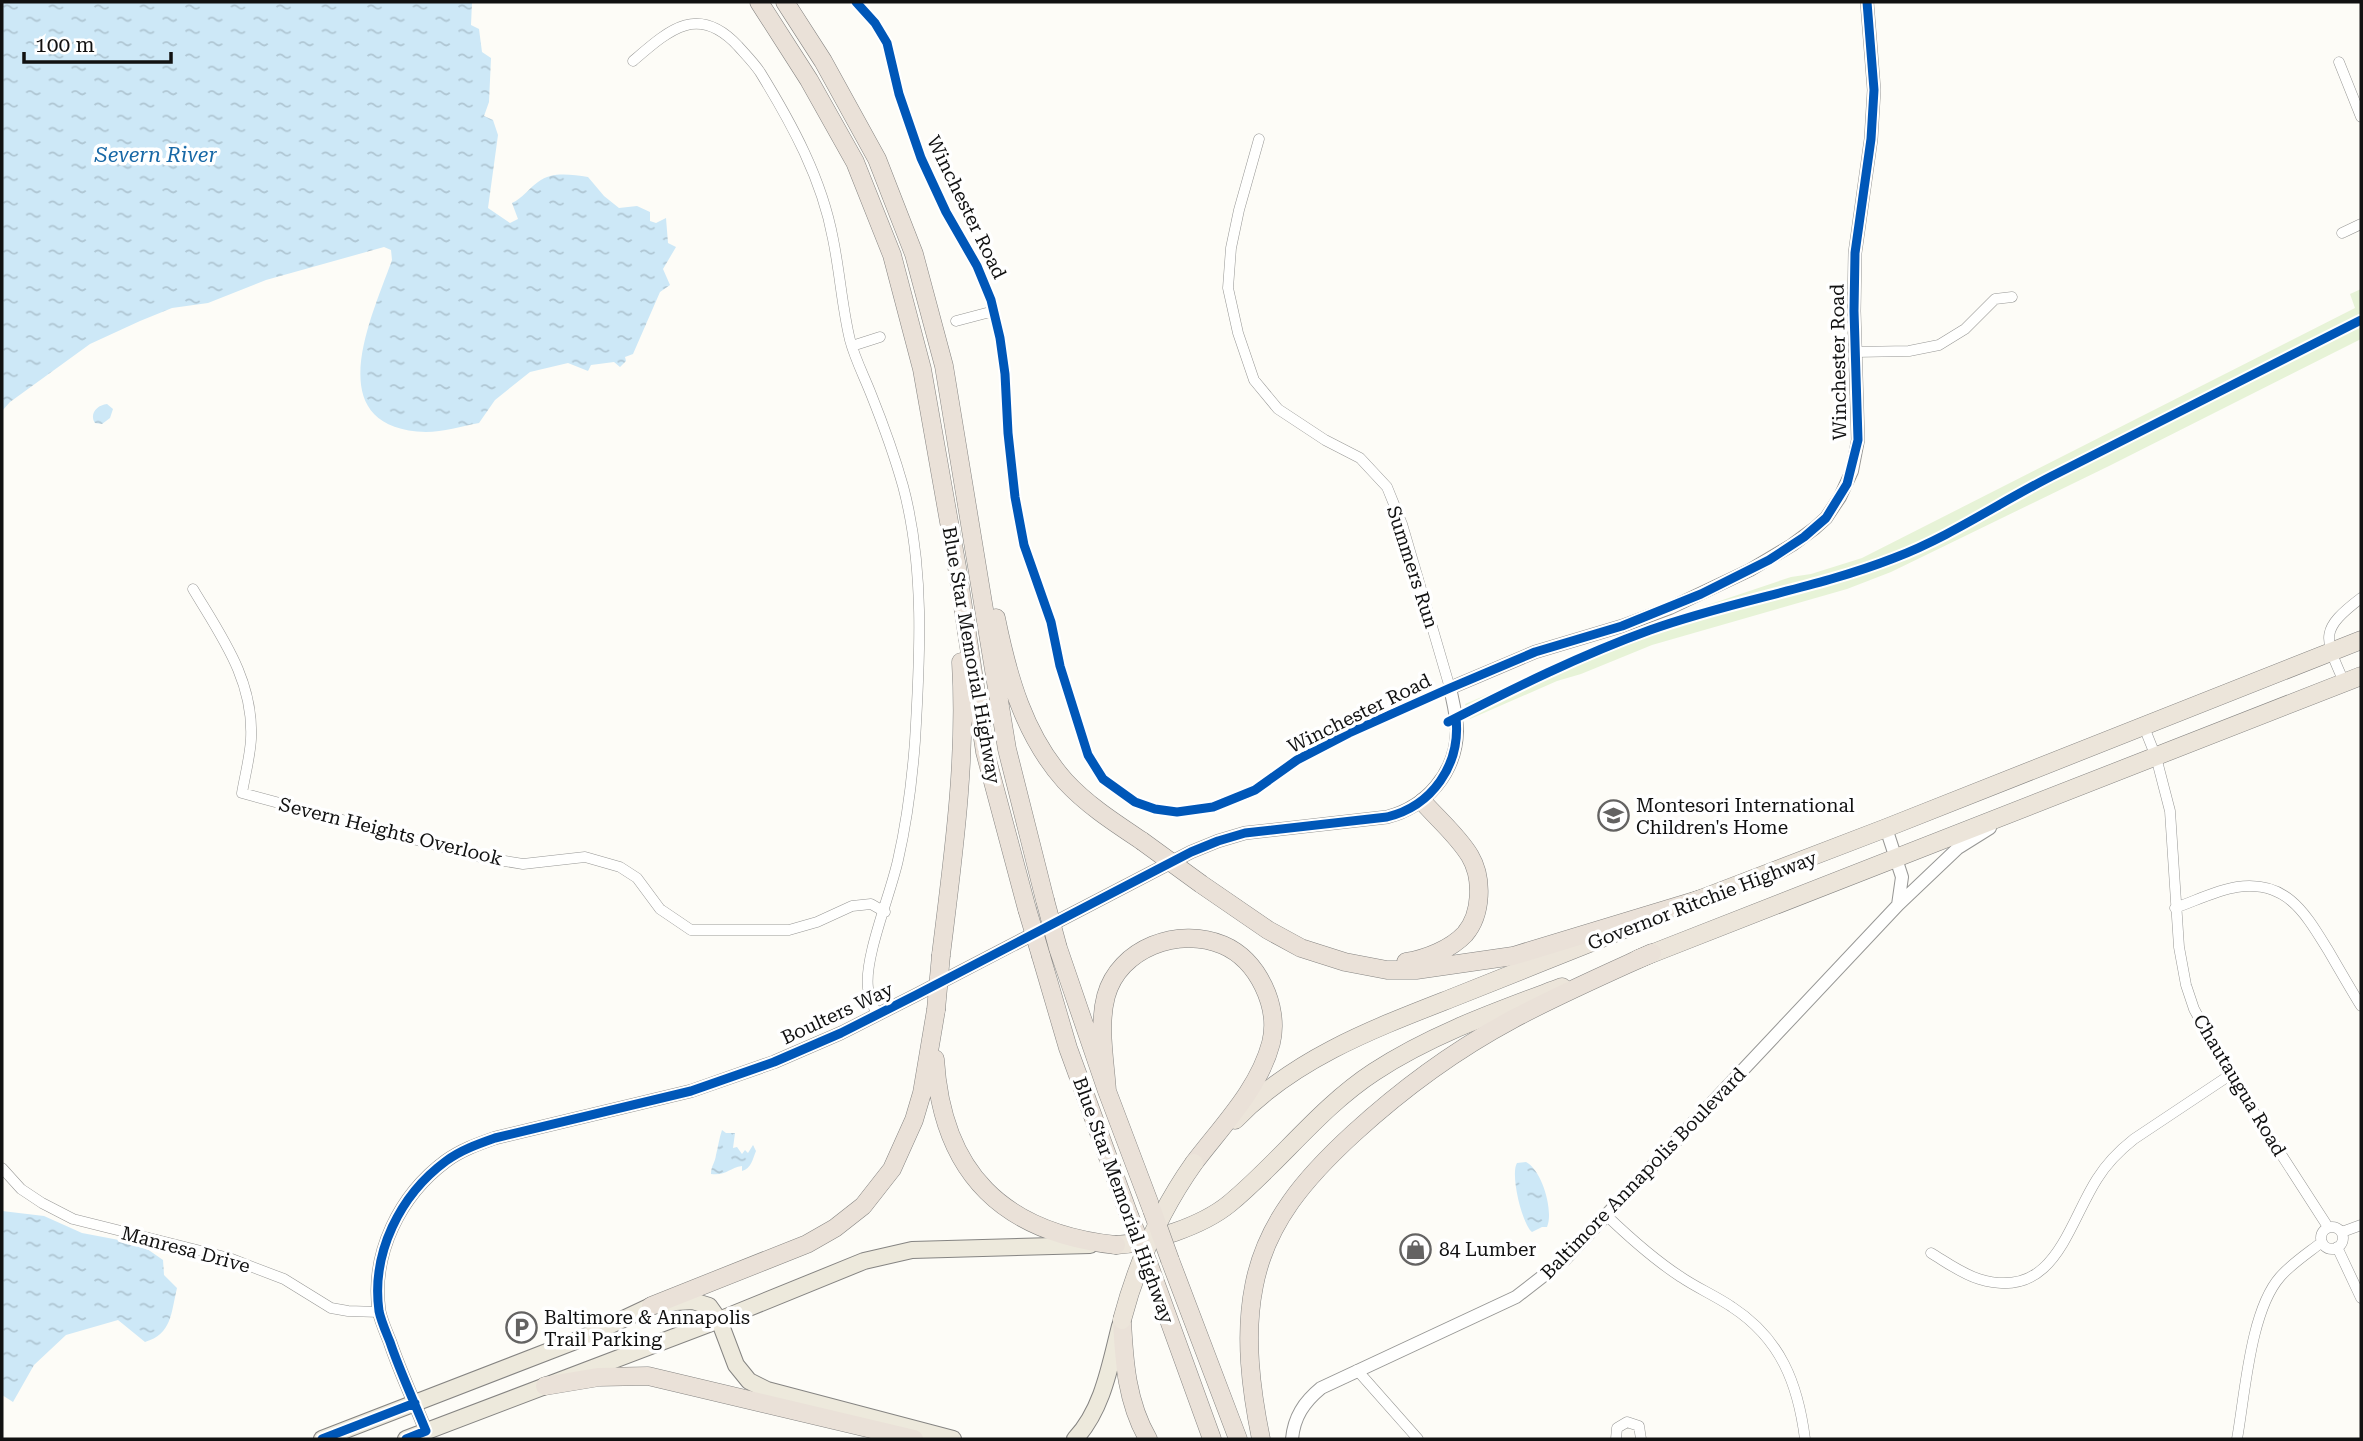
<svg xmlns="http://www.w3.org/2000/svg" width="2363" height="1441" font-family="'Roboto Serif',serif">
  <style>
    .park { fill: #e7f3d7 }
    .water { fill: url(#water-ripples) }
    .lines { fill: none; stroke-linecap: round; stroke-linejoin: round }
    .minor-casing { stroke: #979795; stroke-width: 11 }
    .tertiary-casing { stroke: #979795; stroke-width: 14 }
    .primary-casing { stroke: #858482; stroke-width: 18 }
    .trunk-casing { stroke: #858482; stroke-width: 19 }
    .motorway-casing { stroke: #858482; stroke-width: 19 }
    .minor { stroke: #fffffe; stroke-width: 10 }
    .tertiary { stroke: #fffffe; stroke-width: 12 }
    .primary { stroke: #ede9dc; stroke-width: 16 }
    .trunk { stroke: #ece5da; stroke-width: 18 }
    .motorway { stroke: #eae1d8; stroke-width: 18 }
    .trunk-bridge-casing { stroke: #858482; stroke-width: 19; stroke-linecap: butt }
    .motorway-bridge-casing { stroke: #858482; stroke-width: 19; stroke-linecap: butt }
    .trunk-bridge { stroke: #ece5da; stroke-width: 18 }
    .motorway-bridge { stroke: #eae1d8; stroke-width: 18 }
    .cycleway-casing { stroke: #fff; stroke-width: 13 }
    .cycleway { stroke: #0057b8; stroke-width: 9 }
    .labels { text-anchor: middle; stroke-width: 7; stroke-linejoin: round; paint-order: stroke }
    .street-label { font-size: 19px; fill: #111; stroke: #fff }
    .poi-label { font-size: 19px; fill: #111; stroke: #fff; text-anchor: start }
    .water-label { font-size: 21px; font-style: italic; fill: #1768a6; stroke: #fff }
  </style>
  <defs>
    <pattern id="water-ripples" width="26" height="14" patternUnits="userSpaceOnUse" patternTransform="scale(1.75)"><rect width="26" height="14" fill="#cde8f7"/><path d="M2 4q2-2 4 0t4 0M15 11q2-2 4 0t4 0" fill="none" stroke="#afc6d3"/></pattern>
  </defs>
  <rect width="100%" height="100%" fill="#fdfcf7"/>
  <path class="park" d="M 2361,289 L 2361,339 L 2109,466 L 1891,572 L 1847,589 L 1652,645 L 1581,674 L 1557,681 L 1470,719 L 1465,704 L 1666,619 L 1791,577 L 1811,574 L 1862,558 L 2355,308 L 2350,294 Z"/>
  <path class="water" d="M 2,2 L 472,2 L 471,25 L 479,29 L 482,52 L 491,58 L 489,102 L 484,116 L 493,120 L 498,135 L 488,208 L 510,223 L 518,219 L 512,203 C 523,198 528,189 538,182 C 553,171 571,175 588,177 L 604,196 L 619,208 L 637,206 L 650,212 L 650,221 L 656,223 L 666,218 L 668,243 L 676,247 L 663,269 L 670,285 L 660,292 L 633,354 L 625,357 L 626,361 L 620,367 L 614,362 L 591,365 L 588,371 L 568,363 L 530,372 L 495,400 L 479,423 C 462,426 443,432 426,432 C 318,428 371,319 392,260 L 391,250 L 384,247 L 266,280 L 208,303 L 172,308 L 140,321 L 90,344 L 10,402 L 2,411 Z
    M 107,404 L 113,409 L 110,418 L 102,424 L 95,423 C 89,414 97,405 107,404 Z
    M 722,1130 L 726,1133 L 735,1133 L 733,1148 L 737,1147 L 742,1154 L 745,1150 L 748,1153 L 753,1145 L 756,1151 C 753,1158 751,1169 742,1171 L 742,1166 C 729,1168 726,1176 711,1174 C 711,1166 715,1163 716,1155 C 718,1147 719,1139 722,1130 Z
    M 1526,1162 C 1542,1170 1554,1211 1547,1227 L 1542,1227 L 1532,1232 C 1522,1224 1510,1174 1517,1163 Z
    M 2,1211 L 44,1216 L 82,1233 L 140,1244 L 163,1260 L 164,1275 L 177,1288 C 171,1313 172,1334 145,1342 L 118,1320 L 66,1335 L 34,1365 L 13,1402 L 2,1395 Z"/>
  <g class="lines">
    <defs>
      <path id="minor" d="M 856,2 L 875,23 L 887,43 L 899,94 L 921,158 L 946,212 L 977,266 L 991,300 L 1000,338 L 1005,374 L 1008,433 L 1015,497 L 1024,545 L 1051,622 L 1060,666 L 1088,755 L 1103,779 L 1135,802 L 1155,809 L 1177,812 L 1213,807 L 1255,790 L 1297,760 L 1349,733 L 1450,688 L 1402,524 L 1387,487 L 1360,458 L 1325,440 L 1278,409 L 1254,380 L 1238,333 L 1228,288 L 1231,248 L 1239,210 L 1259,139
        M 633,61 C 669,30 698,3 738,46 C 746,55 754,63 760,72 C 792,124 822,179 833,239 C 840,273 842,307 850,340 C 855,359 864,376 871,394 C 883,424 894,454 903,486 C 925,568 920,657 915,741 C 912,781 907,821 898,860 C 891,893 864,957 868,988 C 869,997 873,1006 877,1014
        M 2339,62 L 2361,117
        M 2342,233 L 2361,224
        M 956,321 L 994,311
        M 852,346 L 880,337
        M 1855,352 L 1909,351 L 1939,345 L 1965,329 L 1995,299 L 2012,297
        M 193,589 C 221,636 254,680 251,739 C 250,757 245,775 242,793 L 480,857 L 523,864 L 585,857 L 620,867 L 637,878 L 660,909 L 691,930 L 789,930 L 817,922 L 852,906 L 871,904 L 885,912
        M 2344,682 C 2324,637 2319,630 2361,598
        M 2144,727 L 2156,757 L 2170,811 L 2179,947 L 2186,985 L 2194,1009 L 2230,1075 L 2328,1227
        M 2175,908 C 2195,901 2217,890 2237,887 C 2287,880 2305,913 2328,950 C 2339,969 2350,988 2361,1006
        M 2,1168 L 21,1189 L 42,1203 L 73,1219 L 229,1258 L 284,1279 L 331,1308 L 348,1311 L 379,1312
        M 1606,1215 C 1630,1238 1653,1259 1681,1277 C 1697,1288 1716,1296 1732,1307 C 1781,1339 1798,1384 1805,1439
        M2321 1238a11 11 0 1 1 22 0a11 11 0 1 1-22 0Z
        M 2342,1232 L 2361,1225
        M 2337,1247 L 2361,1298
        M 1931,1253 C 1946,1262 1962,1274 1979,1279 C 2054,1302 2067,1226 2097,1179 C 2107,1163 2120,1150 2134,1139 L 2230,1075
        M 1357,1370 L 1418,1439
        M 1616,1439 L 1617,1428 L 1627,1422 L 1639,1426 L 1641,1439
        M 2237,1439 C 2245,1395 2250,1311 2280,1277 C 2291,1264 2308,1253 2322,1242"/>
      <path id="tertiary" d="M 1886,828 L 1902,877 L 1898,905
        M 426,1431 C 414,1401 400,1372 390,1342 C 386,1332 381,1321 379,1311 C 371,1253 400,1195 446,1161 C 461,1150 478,1144 495,1138 L 691,1091 L 774,1062 L 841,1033 L 916,995 L 1191,852 L 1218,841 L 1245,833 L 1387,817 C 1426,807 1456,773 1457,731 C 1457,717 1453,702 1450,688 L 1535,652 L 1622,626 L 1670,608 L 1750,570 L 1792,545 L 1815,528 L 1826,518 L 1840,497 L 1852,471 L 1858,440 L 1854,311 L 1855,253 L 1871,139 L 1874,90 L 1867,2
        M 1292,1439 C 1294,1417 1304,1402 1321,1388 L 1516,1297 L 1565,1259 L 1898,905 L 1958,848 L 1990,828"/>
      <path id="primary" d="M 322,1439 L 583,1338 L 651,1306 L 676,1302 L 693,1301 L 709,1306 L 719,1320 L 736,1365 L 749,1381 L 767,1390 L 953,1439
        M 406,1439 L 719,1320 L 864,1261 L 912,1250 L 1090,1245
        M 1075,1439 C 1103,1409 1110,1365 1120,1326"/>
      <path id="trunk" d="M 1690,903 L 1886,828 L 2361,640
        M 1638,959 L 2361,676
        M 1235,1120 C 1295,1057 1378,1027 1457,996 C 1513,974 1569,951 1625,929
        M 1116,1245 C 1150,1243 1202,1226 1229,1204 C 1280,1162 1319,1108 1374,1072 C 1432,1034 1498,1011 1562,987"/>
      <path id="motorway" d="M 759,2 L 809,80 L 855,162 L 892,255 L 922,369 L 957,567 L 985,752 L 1027,909
        M 785,2 L 823,61 L 877,159 L 914,254 L 944,366 L 1007,749 L 1045,900
        M 996,618 C 1008,677 1024,735 1065,781 C 1087,805 1115,823 1142,841
        M 1201,884 L 1268,930 L 1301,948 L 1345,962 L 1387,970 L 1416,970 L 1513,956 L 1704,898
        M 1058,948 L 1107,1091 L 1152,1210
        M 941,955 C 953,857 967,760 961,662
        M 1041,956 L 1068,1048 L 1129,1215
        M 1406,962 C 1426,959 1451,949 1465,934 C 1482,914 1483,878 1470,856 C 1458,836 1438,819 1423,802
        M 935,1059 C 942,1173 1003,1233 1116,1245
        M 1107,1091 C 1105,1061 1098,1026 1106,996 C 1119,948 1179,926 1223,945 C 1258,960 1280,1007 1271,1043 C 1259,1089 1222,1126 1194,1163
        M 1170,1260 L 1238,1439
        M 1149,1265 L 1212,1439
        M 651,1306 L 807,1244 L 835,1228 L 863,1206 L 892,1169 L 914,1120 L 922,1093 L 936,1010
        M 1122,1320 C 1124,1362 1127,1403 1148,1439
        M 545,1386 L 599,1377 L 648,1376 L 914,1439
        M 1261,1439 C 1251,1390 1244,1336 1254,1286 C 1266,1222 1307,1176 1354,1133 C 1402,1089 1455,1050 1513,1019 C 1558,995 1606,974 1652,953"/>
    </defs>
    <use href="#minor" class="minor-casing"/>
    <use href="#tertiary" class="tertiary-casing"/>
    <use href="#primary" class="primary-casing"/>
    <use href="#trunk" class="trunk-casing"/>
    <use href="#motorway" class="motorway-casing"/>
    <use href="#minor" class="minor"/>
    <use href="#tertiary" class="tertiary"/>
    <use href="#primary" class="primary"/>
    <use href="#trunk" class="trunk"/>
    <use href="#motorway" class="motorway"/>
    <defs>
      <path id="trunk-bridge" d="M 1122,1320 C 1137,1263 1160,1211 1194,1163"/>
      <path id="motorway-bridge" d="M 1142,841 L 1201,884
        M 1045,900 L 1058,948
        M 1027,909 L 1041,956
        M 936,1010 L 941,955
        M 1152,1210 L 1170,1260
        M 1129,1215 L 1149,1265"/>
    </defs>
    <use href="#trunk-bridge" class="trunk-bridge-casing"/>
    <use href="#motorway-bridge" class="motorway-bridge-casing"/>
    <use href="#trunk-bridge" class="trunk-bridge"/>
    <use href="#motorway-bridge" class="motorway-bridge"/>
    <defs>
      <path id="cycleway" d="M 856,2 L 875,23 L 887,43 L 899,94 L 921,158 L 946,212 L 977,266 L 991,300 L 1000,338 L 1005,374 L 1008,433 L 1015,497 L 1024,545 L 1051,622 L 1060,666 L 1088,755 L 1103,779 L 1135,802 L 1155,809 L 1177,812 L 1213,807 L 1255,790 L 1297,760 L 1349,733 L 1450,688 L 1535,652 L 1622,626 L 1701,594 L 1769,560 L 1804,537 L 1826,518 L 1847,484 L 1858,440 L 1854,311 L 1855,253 L 1871,139 L 1874,90 L 1867,2
        M 1448,722 C 1514,688 1581,655 1650,630 C 1730,601 1815,589 1894,558 C 1952,536 2003,500 2058,473 C 2159,422 2260,371 2361,320
        M 322,1439 L 415,1403
        M 406,1439 L 426,1431 C 414,1401 400,1372 390,1342 C 386,1332 381,1321 379,1311 C 371,1253 400,1195 446,1161 C 461,1150 478,1144 495,1138 L 691,1091 L 774,1062 L 841,1033 L 916,995 L 1191,852 L 1218,841 L 1245,833 L 1387,817 C 1432,806 1461,765 1456,718"/>
    </defs>
    <use href="#cycleway" class="cycleway-casing"/>
    <use href="#cycleway" class="cycleway"/>
  </g>
  <defs>
    <symbol id="school-ring" viewBox="-11 -11 22 22"><circle r="9.5" fill="#fff" stroke="#646362" stroke-width="1.5"/><path d="M0-5L7-2L0 1L-7-2ZM-4 1L0 2.5L4 1V4Q0 6-4 4Z" fill="#646362"/></symbol>
    <symbol id="shop-ring" viewBox="-11 -11 22 22"><circle r="9.5" fill="#fff" stroke="#646362" stroke-width="1.5"/><path d="M-5-2.5h2.3a2.7 3.5 0 0 1 5.4 0H5L5.5 6h-11ZM-1.5-2.5h3a1.5 2.3 0 0 0-3 0Z" fill="#646362"/></symbol>
    <symbol id="parking-ring" viewBox="-11 -11 22 22"><circle r="9.5" fill="#fff" stroke="#646362" stroke-width="1.5"/><path d="M-3.5-5.5H1a3.5 3.5 0 0 1 0 7H-1V5.5H-3.5ZM-1-3.4V-.6H.8a1.4 1.4 0 0 0 0-2.8Z" fill="#646362"/></symbol>
  </defs>
  <g fill-rule="evenodd">
    <use href="#school-ring" x="1596" y="798" width="35" height="35"/>
    <use href="#shop-ring" x="1398" y="1232" width="35" height="35"/>
    <use href="#parking-ring" x="504" y="1310" width="35" height="35"/>
  </g>
  <g class="labels">
    <g class="street-label">
      <text transform="translate(967 207) rotate(64)" y="7">Winchester Road</text>
      <text transform="translate(1838 362) rotate(-91)" y="7">Winchester Road</text>
      <text transform="translate(1413 567) rotate(72)" y="7">Summers Run</text>
      <text transform="translate(972 655) rotate(80)" y="7">Blue Star Memorial Highway</text>
      <text transform="translate(1359 713) rotate(-26)" y="7">Winchester Road</text>
      <text transform="translate(391 831) rotate(14)" y="7">Severn Heights Overlook</text>
      <text transform="translate(1702 900) rotate(-21)" y="7">Governor Ritchie Highway</text>
      <text transform="translate(837 1013) rotate(-25)" y="7">Boulters Way</text>
      <text transform="translate(2240 1085) rotate(59)" y="7">Chautaugua Road</text>
      <text transform="translate(1643 1173) rotate(-46)" y="7">Baltimore Annapolis Boulevard</text>
      <text transform="translate(1124 1200) rotate(70)" y="7">Blue Star Memorial Highway</text>
      <text transform="translate(186 1249) rotate(15)" y="7">Manresa Drive</text>
    </g>
    <g class="poi-label">
      <text x="1636" y="812">Montesori International<tspan x="1636" dy="22">Children's Home</tspan></text>
      <text x="1439" y="1256">84 Lumber</text>
      <text x="544" y="1324">Baltimore &amp; Annapolis<tspan x="544" dy="22">Trail Parking</tspan></text>
    </g>
    <g class="water-label">
      <text x="156" y="162">Severn River</text>
    </g>
  </g>
  <rect width="2363" height="1441" fill="none" stroke="#111111" stroke-width="7"/>
  <path d="M24 52v10h147v-10" fill="none" stroke="#111111" stroke-width="3.5"/>
  <text x="35" y="52" font-size="21" fill="#111111" stroke="#ffffff" stroke-width="5" paint-order="stroke">100 m</text>
</svg>
